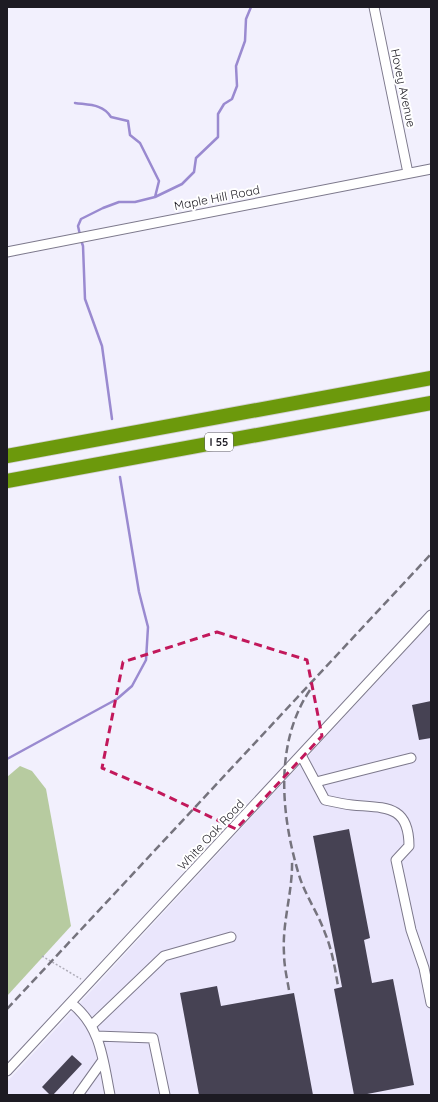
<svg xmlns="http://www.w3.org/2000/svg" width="438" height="1102" font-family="Quicksand,sans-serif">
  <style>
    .built { fill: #eae6fc }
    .green { fill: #b7cba0 }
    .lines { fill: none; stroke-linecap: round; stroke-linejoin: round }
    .stream { stroke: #9a8ad0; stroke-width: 2.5 }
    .building { fill: #464253 }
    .minor-casing { stroke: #7d798c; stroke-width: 11 }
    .highway-casing { stroke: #d2d1d3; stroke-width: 16 }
    .path { stroke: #afadb9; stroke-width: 1.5; stroke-dasharray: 2 2; stroke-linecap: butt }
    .minor { stroke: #fff; stroke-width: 9 }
    .highway { stroke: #6c990c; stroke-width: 14 }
    .rail { stroke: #75737d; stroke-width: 2.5; stroke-dasharray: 8 4; stroke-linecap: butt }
    .marked { fill: none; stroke: #c2185b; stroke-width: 3; stroke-dasharray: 8 5; stroke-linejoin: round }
    .labels { text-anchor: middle; stroke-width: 4; stroke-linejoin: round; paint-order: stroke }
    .shield { fill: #fff; stroke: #615f65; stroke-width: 1 }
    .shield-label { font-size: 11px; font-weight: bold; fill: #1d1b23 }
    .street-label { font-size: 12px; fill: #1d1b23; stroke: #fff }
  </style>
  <rect width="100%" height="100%" fill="#f2f0fd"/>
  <path class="built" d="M 431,623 L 431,1095 L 7,1095 L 7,1082 Z"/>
  <path class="green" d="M 20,766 L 32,771 L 46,789 L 71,926 L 7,996 L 7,777 Z"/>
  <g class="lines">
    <path class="stream" d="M 75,103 C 89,105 103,104 111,117 L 128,121 L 130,135 L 140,143 L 159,181 L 155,197
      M 80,235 L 78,226 L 81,219 L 103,208 L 119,202 L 135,202 L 155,197 L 182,184 L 194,172 L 196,158 L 218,137 L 218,114 L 224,104 L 232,99 L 237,86 L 236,66 L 245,41 L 246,19 L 251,7
      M 81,240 L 83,246 L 85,299 L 102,346 L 112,419
      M 7,759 L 117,699 L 132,686 L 146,660 L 148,627 L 139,592 L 120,477"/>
  </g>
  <path class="building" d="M 431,701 L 431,738 L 419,740 L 412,705 Z
    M 349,829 L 370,938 L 364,940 L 372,983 L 393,979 L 414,1085 L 362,1095 L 354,1095 L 334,989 L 342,987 L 313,836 Z
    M 217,986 L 221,1006 L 294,993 L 313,1095 L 199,1095 L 180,993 Z
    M 72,1055 L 82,1064 L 53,1095 L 50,1095 L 42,1087 Z"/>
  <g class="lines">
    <defs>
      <path id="minor" d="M 374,7 L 408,173
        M 7,252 L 431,169
        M 301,755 L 325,800 C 334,802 343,804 352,805 C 384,808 409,804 409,846 L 396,860 L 411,930 L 424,968 L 431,1003
        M 316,782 L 411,758
        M 71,1003 C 101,1026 103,1060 110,1095
        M 92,1025 L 164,956 L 231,937
        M 96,1036 L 153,1038 L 165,1095
        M 7,1071 L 431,615
        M 78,1095 L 103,1060"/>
      <path id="highway" d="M 7,456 L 431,378
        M 7,481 L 431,403"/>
    </defs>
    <use href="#minor" class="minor-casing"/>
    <use href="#highway" class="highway-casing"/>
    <path class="path" d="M 42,956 L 81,979"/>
    <use href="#minor" class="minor"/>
    <use href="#highway" class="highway"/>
    <path class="rail" d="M 310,690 C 274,743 281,816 299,875 C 305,895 318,913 325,933 C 332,950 335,968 338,986
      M 289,990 C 287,978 284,966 284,953 C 282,922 293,891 292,860
      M 7,1009 L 431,554"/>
  </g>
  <path class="marked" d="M 217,632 L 307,660 L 322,736 L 236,829 L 156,791 L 102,768 L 123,662 Z"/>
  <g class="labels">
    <rect class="shield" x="205" y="433" width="28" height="18" rx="3"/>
    <g class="shield-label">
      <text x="219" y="446">I 55</text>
    </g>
    <g class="street-label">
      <text transform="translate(403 88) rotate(78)" y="4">Hovey Avenue</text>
      <text transform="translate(217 198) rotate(-11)" y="4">Maple Hill Road</text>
      <text transform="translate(211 835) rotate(-47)" y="4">White Oak Road</text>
    </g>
  </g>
  <rect width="438" height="1102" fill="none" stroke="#1d1b23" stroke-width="16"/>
</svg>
